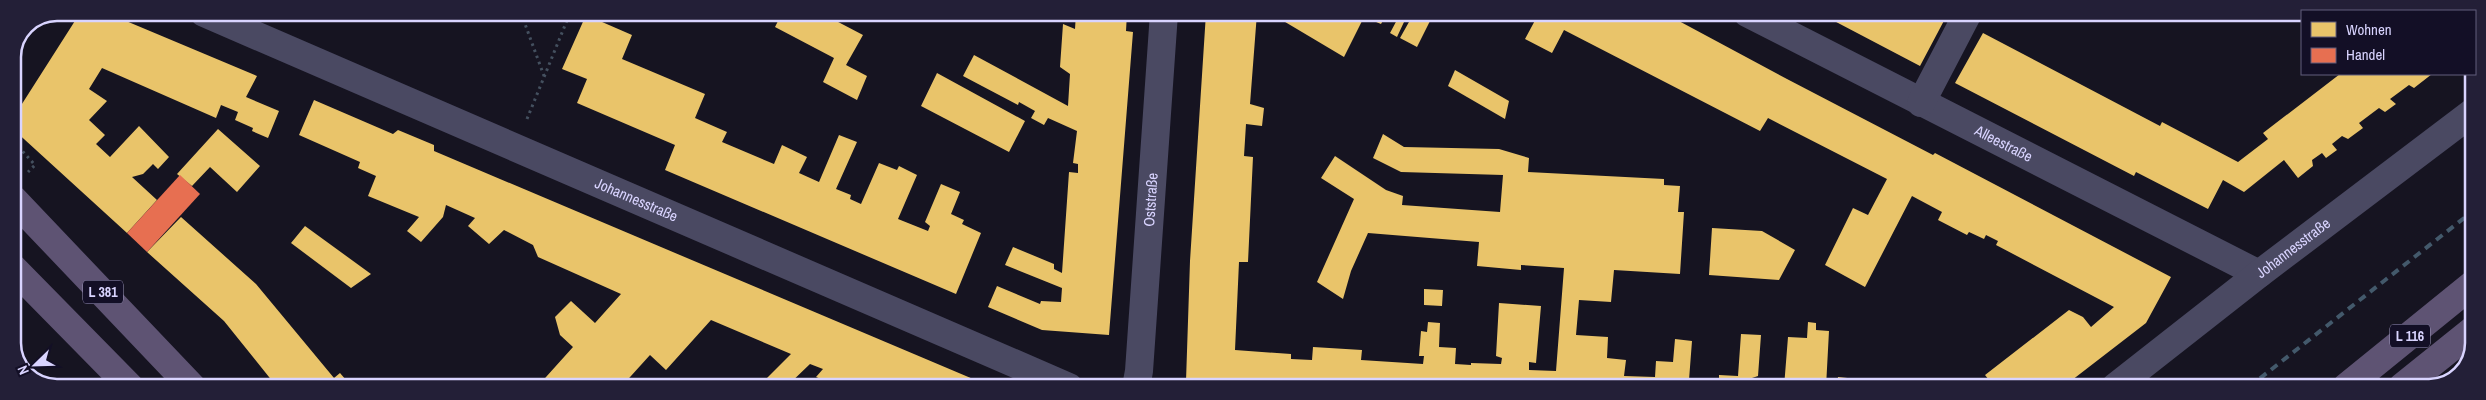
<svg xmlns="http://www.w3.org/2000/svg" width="2486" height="400" font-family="'Archivo Narrow',sans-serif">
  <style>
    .homes { fill: #e9c46a }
    .shops { fill: #e76f51 }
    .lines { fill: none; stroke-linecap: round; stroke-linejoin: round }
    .path { stroke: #44505f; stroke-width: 3; stroke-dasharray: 2.5 4; stroke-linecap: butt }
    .street { stroke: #4a4962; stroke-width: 28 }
    .primary { stroke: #5e5373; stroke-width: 28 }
    .rail { stroke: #43596b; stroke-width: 4; stroke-dasharray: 8 6; stroke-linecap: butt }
    .labels { text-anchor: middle; stroke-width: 5; stroke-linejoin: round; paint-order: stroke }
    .shield { fill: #130f26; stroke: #9e99be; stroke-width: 1 }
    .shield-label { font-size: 14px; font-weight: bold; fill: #d9d4ff }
    .street-label { font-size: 15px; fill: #d9d4ff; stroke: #130f26 }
    .rim { fill: none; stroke: #d9d4ff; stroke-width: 2.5 }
  </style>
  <rect width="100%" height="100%" fill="#161421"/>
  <path class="homes" d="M 80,13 L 107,13 L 257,76 L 246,97 L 279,111 L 268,138 L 252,131 L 253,128 L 235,120 L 238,112 L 221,105 L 216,118 L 102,68 L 89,89 L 107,101 L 89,120 L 105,135 L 96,144 L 110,157 L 139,126 L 169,157 L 158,169 L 153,164 L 143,174 L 132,177 L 157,200 L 127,233 L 13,129 L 13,118 Z
    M 385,13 L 408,13 L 405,21 Z
    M 782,13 L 821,13 L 863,35 L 846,65 L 867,76 L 857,100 L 823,82 L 834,58 L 775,27 Z
    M 1076,13 L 1127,13 L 1126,31 L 1133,32 L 1109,335 L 1042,330 L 988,307 L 997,286 L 1040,304 L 1041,301 L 1061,302 L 1062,288 L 1005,265 L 1013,247 L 1054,264 L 1054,269 L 1062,273 L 1069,172 L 1078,173 L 1078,164 L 1073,163 L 1077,131 L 1048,118 L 1044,125 L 1031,118 L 1035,111 L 1019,102 L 1018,105 L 963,76 L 974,55 L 1068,106 L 1070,74 L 1060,67 L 1063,24 L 1075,29 Z
    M 1206,13 L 1257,13 L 1250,104 L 1264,108 L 1262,126 L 1246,124 L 1244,156 L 1253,157 L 1248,262 L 1239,262 L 1235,350 L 1291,354 L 1291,359 L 1312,360 L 1313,347 L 1362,350 L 1361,360 L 1423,364 L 1424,356 L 1419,356 L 1421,331 L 1427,332 L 1428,322 L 1440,323 L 1439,347 L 1456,348 L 1455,364 L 1471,365 L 1471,363 L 1501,364 L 1502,358 L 1496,356 L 1499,303 L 1541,306 L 1536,363 L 1529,362 L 1529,370 L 1556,371 L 1564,268 L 1521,265 L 1521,270 L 1477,266 L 1479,242 L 1368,233 L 1351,271 L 1343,299 L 1317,282 L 1354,199 L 1321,178 L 1335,156 L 1386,190 L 1403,196 L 1402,205 L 1500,212 L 1503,175 L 1401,172 L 1373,158 L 1383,134 L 1404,147 L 1499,149 L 1529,158 L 1528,172 L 1664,179 L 1664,185 L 1680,186 L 1678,212 L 1684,212 L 1680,274 L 1614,270 L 1611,302 L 1579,300 L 1576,335 L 1608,337 L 1607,358 L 1626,360 L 1624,376 L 1655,377 L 1656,361 L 1673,362 L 1675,339 L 1692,341 L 1689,380 L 1719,382 L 1719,375 L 1738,376 L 1741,334 L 1761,335 L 1758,376 L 1752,378 L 1752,384 L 1782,387 L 1188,387 L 1186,381 L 1190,261 Z
    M 1270,13 L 1358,13 L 1364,17 L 1366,13 L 1387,13 L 1381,24 L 1364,17 L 1344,57 Z
    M 1414,13 L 1434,13 L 1417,47 L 1400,38 Z
    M 1539,13 L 1664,13 L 1787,79 L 1933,155 L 1935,153 L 2171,277 L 2146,323 L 2063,387 L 1979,387 L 1989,380 L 1985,375 L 2069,310 L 2083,317 L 2091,327 L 2114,307 L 1996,245 L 1998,241 L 1986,235 L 1984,239 L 1969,232 L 1967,235 L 1938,220 L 1942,212 L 1912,196 L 1865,287 L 1825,265 L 1853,208 L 1868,215 L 1887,179 L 1768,118 L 1760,131 L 1564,30 L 1552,53 L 1525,39 Z
    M 1819,13 L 1944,13 L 1947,15 L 1920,66 Z
    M 586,15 L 632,35 L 622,59 L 705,94 L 695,118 L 727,132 L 722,142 L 774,164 L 782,145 L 807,157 L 799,173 L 819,182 L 839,135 L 857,142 L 836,189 L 851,195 L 850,199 L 861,204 L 879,163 L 897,170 L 899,166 L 917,175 L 898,219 L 928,231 L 930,226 L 925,222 L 941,184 L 960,192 L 951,214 L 964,220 L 962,224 L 981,233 L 956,294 L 665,170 L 675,145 L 577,103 L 587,79 L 562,69 Z
    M 1398,18 L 1404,22 L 1397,37 L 1390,33 Z
    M 1983,33 L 2160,126 L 2162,122 L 2238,162 L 2268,139 L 2263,133 L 2340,74 L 2432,74 L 2414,88 L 2409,85 L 2390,99 L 2396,104 L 2385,112 L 2379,108 L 2359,123 L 2363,128 L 2348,139 L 2342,136 L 2332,144 L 2337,150 L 2326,158 L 2322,153 L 2312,160 L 2313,166 L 2298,178 L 2284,160 L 2244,192 L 2223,180 L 2208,209 L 2136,172 L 2134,176 L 1955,83 Z
    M 1455,70 L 1509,101 L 1505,119 L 1448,86 Z
    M 937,73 L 1025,121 L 1009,152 L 921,106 Z
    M 314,100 L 393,134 L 398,130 L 434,145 L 434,151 L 992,387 L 858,387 L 852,385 L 841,387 L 816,377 L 823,369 L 810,364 L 786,387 L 772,387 L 765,380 L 791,354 L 711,320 L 666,370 L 650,355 L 621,387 L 537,387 L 573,347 L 560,335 L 555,317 L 571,301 L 595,323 L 621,294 L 538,257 L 533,245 L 504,230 L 489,244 L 468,226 L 475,218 L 446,205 L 443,217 L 421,242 L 407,231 L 419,217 L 368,196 L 376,176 L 358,168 L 360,162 L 299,135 Z
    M 218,129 L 260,166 L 237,192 L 210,167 L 192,186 L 177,174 Z
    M 181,217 L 256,284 L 334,378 L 340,373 L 352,387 L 277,387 L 224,321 L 147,252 Z
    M 305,226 L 371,274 L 351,288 L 291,243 Z
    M 1712,228 L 1762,231 L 1795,250 L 1779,280 L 1709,275 Z
    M 1424,289 L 1443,290 L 1442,306 L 1424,305 Z
    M 1808,322 L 1816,323 L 1816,330 L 1829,331 L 1826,387 L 1784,387 L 1788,337 L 1807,338 Z
    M 1838,377 L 1857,379 L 1856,387 L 1837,387 Z
    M 1883,384 L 1914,386 L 1914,387 L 1882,387 Z"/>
  <path class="shops" d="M 180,175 L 200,194 L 147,252 L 127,233 Z"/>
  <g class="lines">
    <path class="path" d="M 521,13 L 544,76
      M 13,103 L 17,106 L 13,114
      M 527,119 L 570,13
      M 13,135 L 16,144 L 35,165 L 28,172"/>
    <g class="street">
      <path id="s1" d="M 204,13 L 1069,387"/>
      <path id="s2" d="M 1747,13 L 2259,274"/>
      <path d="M 1921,103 L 1968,13"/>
      <path id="s3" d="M 1136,387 L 1139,371 L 1164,13"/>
      <path id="s4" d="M 2115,387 L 2259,274 L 2473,112"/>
    </g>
    <path class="primary" d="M 13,199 L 192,387
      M 13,268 L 130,387
      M 2346,387 L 2473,284
      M 2402,387 L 2473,330"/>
    <path class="rail" d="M 2249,387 L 2473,211"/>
  </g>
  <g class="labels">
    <g class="shield">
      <rect x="83" y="280.5" width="40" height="23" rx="4"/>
      <rect x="2390" y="324.5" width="40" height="23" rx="4"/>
    </g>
    <g class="shield-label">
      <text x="103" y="297">L 381</text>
      <text x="2410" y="341">L 116</text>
    </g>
    <g class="street-label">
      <text dy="5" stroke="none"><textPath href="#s2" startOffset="288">Alleestraße</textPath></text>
      <text dy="5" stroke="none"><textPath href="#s1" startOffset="471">Johannesstraße</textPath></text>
      <text dy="5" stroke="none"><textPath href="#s3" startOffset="188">Oststraße</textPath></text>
      <text dy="5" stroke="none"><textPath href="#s4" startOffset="226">Johannesstraße</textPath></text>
    </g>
  </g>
  <path d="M0 0H2486V400H0ZM57 21H2429A36 36 0 0 1 2465 57V343A36 36 0 0 1 2429 379H57A36 36 0 0 1 21 343V57A36 36 0 0 1 57 21Z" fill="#231f37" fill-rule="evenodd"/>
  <path class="rim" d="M57 21H2429A36 36 0 0 1 2465 57V343A36 36 0 0 1 2429 379H57A36 36 0 0 1 21 343V57A36 36 0 0 1 57 21Z"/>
  <rect x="2301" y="10" width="175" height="65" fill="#130f26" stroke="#625e7d"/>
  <rect x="2311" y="22" width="25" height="15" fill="#e9c46a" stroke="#625e7d"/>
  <text x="2346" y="35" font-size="15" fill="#d9d4ff">Wohnen</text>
  <rect x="2311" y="48" width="25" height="15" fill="#e76f51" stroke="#625e7d"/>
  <text x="2346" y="60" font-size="15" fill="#d9d4ff">Handel</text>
  <g transform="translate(35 365) rotate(247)" stroke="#130f26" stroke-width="4" paint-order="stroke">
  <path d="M0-4L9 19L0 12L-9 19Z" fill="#d9d4ff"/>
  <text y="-8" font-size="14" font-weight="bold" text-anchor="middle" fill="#d9d4ff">N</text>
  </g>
</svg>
